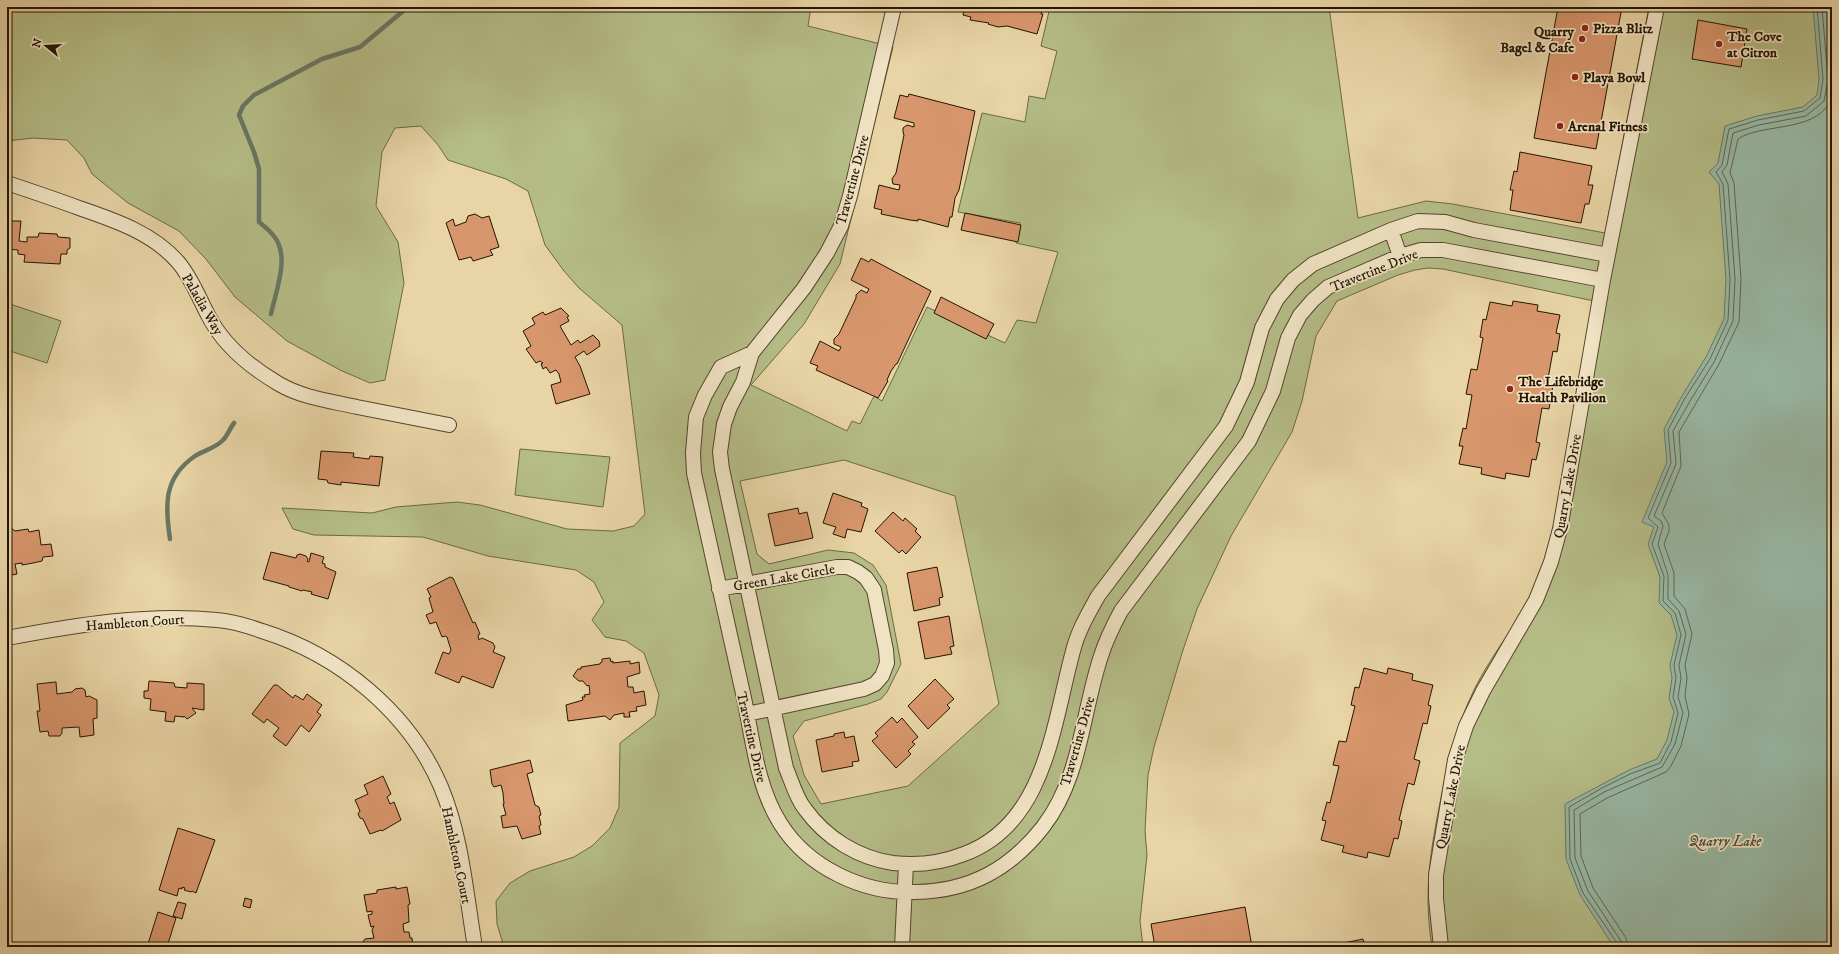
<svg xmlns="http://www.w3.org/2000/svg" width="1839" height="954" font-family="'IM FELL DW Pica',serif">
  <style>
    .green { fill: #b5bd87; stroke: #6c6945; fill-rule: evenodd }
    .water { fill: #98b8a4; stroke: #697764 }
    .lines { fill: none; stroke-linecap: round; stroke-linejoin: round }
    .shore { stroke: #5e6654; stroke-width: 1 }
    .stream { stroke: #697764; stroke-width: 4.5 }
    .building { fill: #d8966c; stroke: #231503 }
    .minor-casing { stroke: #54452c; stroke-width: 16 }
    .minor { stroke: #f0e3c4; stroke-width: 14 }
    .poi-dot { fill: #8f2418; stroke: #f0e3c4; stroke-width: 1.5 }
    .labels { text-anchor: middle; stroke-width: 3.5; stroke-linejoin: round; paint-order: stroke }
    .poi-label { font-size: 14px; font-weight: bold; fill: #231503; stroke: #f0e3c4; text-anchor: start }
    .street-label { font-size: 14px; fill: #231503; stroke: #f0e3c4 }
    .water-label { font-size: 15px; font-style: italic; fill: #4c4e3b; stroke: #f0e3c4 }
  </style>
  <rect width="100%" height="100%" fill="#e8d4a5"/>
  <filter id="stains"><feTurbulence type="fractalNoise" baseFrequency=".005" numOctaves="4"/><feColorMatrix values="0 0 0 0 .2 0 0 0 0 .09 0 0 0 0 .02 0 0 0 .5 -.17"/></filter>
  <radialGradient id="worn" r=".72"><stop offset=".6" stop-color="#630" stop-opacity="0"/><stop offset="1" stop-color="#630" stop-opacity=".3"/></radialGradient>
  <path class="green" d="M 7,7 L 811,7 L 808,26 L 893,47 L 840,264 L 804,324 L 751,385 L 847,431 L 852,421 L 860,424 L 874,396 L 882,401 L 927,307 L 1005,343 L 1017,320 L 1036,323 L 1058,252 L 1016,243 L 1020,223 L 958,212 L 982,113 L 1025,122 L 1029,96 L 1045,99 L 1057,51 L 1041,46 L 1050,7 L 1329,7 L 1358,218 L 1426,201 L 1453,204 L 1605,233 L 1649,7 L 1832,7 L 1832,947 L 1432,947 C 1424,897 1429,858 1439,808 C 1447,766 1455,729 1474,690 C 1490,657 1514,629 1530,596 C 1541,574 1547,551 1553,527 L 1594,301 L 1443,269 L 1428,268 L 1415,270 L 1398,275 L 1337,301 L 1316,336 L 1302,401 L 1292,432 L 1231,536 L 1197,609 L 1182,653 L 1154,747 L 1148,775 L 1145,831 L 1147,855 L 1140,921 L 1143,947 L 504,947 L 497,924 L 496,901 L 510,883 L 530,871 L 574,857 L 592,846 L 610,828 L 619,807 L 620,743 L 655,716 L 659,695 L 644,653 L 626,641 L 605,637 L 592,620 L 604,602 L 594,582 L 576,570 L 488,556 L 423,537 L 314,535 L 293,529 L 282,508 L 372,513 L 396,507 L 457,502 L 480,505 L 567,529 L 613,531 L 634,526 L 645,514 L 622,325 L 579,288 L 564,271 L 545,245 L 528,191 L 506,179 L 448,160 L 438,145 L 421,126 L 395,128 L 382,152 L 376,206 L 398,242 L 404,283 L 385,380 L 370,383 L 340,370 L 287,341 L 235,297 L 206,259 L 179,231 L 128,203 L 92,174 L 84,158 L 67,140 L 33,138 L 7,141 ZM 844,460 L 955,496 L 999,704 L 908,786 L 821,804 L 804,775 L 793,736 L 804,721 L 868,704 L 881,699 L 887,692 L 901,664 L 886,585 L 873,565 L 854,553 L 828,550 L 769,564 L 757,554 L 740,481 Z
    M 7,303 L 61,321 L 47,363 L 7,350 Z
    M 520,449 L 610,457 L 603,507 L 515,495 Z"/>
  <path class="water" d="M 1813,7 L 1832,7 L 1832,947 L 1614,947 L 1580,895 L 1566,859 L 1565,804 L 1629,770 L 1657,759 L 1667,740 L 1674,712 L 1669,698 L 1672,678 L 1670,665 L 1677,635 L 1671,615 L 1659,603 L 1660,577 L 1648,544 L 1654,527 L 1642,522 L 1667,462 L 1664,429 L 1682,396 L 1706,357 L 1724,319 L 1726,280 L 1719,184 L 1709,172 L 1718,163 L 1725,126 L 1757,116 L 1803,107 L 1817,95 L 1819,79 Z"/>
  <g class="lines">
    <path class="shore" d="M 1828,7 L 1832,60
      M 1617,947 L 1617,943 L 1583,893 L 1570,859 L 1569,807 L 1602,788 L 1630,774 L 1660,763 L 1671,742 L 1678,713 L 1673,697 L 1676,678 L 1674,665 L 1681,635 L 1675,613 L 1663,601 L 1664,576 L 1652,544 L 1658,527 L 1648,518 L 1671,463 L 1668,430 L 1685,398 L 1710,359 L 1728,320 L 1730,280 L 1723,184 L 1716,172 L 1722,165 L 1729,129 L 1758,120 L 1804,111 L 1820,98 L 1823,79 L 1817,7
      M 1622,947 L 1621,941 L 1588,891 L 1575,858 L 1574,810 L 1604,792 L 1662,767 L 1675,744 L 1683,713 L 1678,697 L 1681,678 L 1679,665 L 1686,634 L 1679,611 L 1668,599 L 1668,575 L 1658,544 L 1663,526 L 1661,521 L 1654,516 L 1676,464 L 1673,431 L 1690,401 L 1714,362 L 1733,321 L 1735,279 L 1728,184 L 1722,172 L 1727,165 L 1733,133 L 1759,125 L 1806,116 L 1824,101 L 1828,80 L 1822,7
      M 1628,947 L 1626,938 L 1593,888 L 1581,856 L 1580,814 L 1607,798 L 1666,772 L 1671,766 L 1681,746 L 1689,714 L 1685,696 L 1687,678 L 1685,665 L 1692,634 L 1685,609 L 1674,596 L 1674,573 L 1664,544 L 1669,531 L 1669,525 L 1662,513 L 1681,466 L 1679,432 L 1719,364 L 1739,322 L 1741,279 L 1734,183 L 1730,173 L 1738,139 C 1762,122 1825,134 1832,94"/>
    <path class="stream" d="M 271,314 C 276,290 291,255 273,235 C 269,230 264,226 259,222 L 259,169 L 254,152 L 239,115 L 243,106 L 254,95 L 322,59 L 360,47 L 408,7
      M 170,539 C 165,506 163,478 195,456 C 203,451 215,448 222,441 C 227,437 230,428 234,423"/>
  </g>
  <path class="building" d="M 965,7 L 1043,7 L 1041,14 L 1043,14 L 1037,34 L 1007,26 L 998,27 L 988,24 L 989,23 L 970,20 L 971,17 L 963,15 Z
    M 1558,7 L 1622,7 L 1596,149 L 1534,138 Z
    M 1698,20 L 1747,29 L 1741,67 L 1692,59 Z
    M 909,94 L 975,111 L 959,190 L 955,198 L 952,217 L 950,217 L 948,227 L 918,219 L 918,221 L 910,220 L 881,214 L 882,210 L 874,208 L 879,185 L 899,190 L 900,185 L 893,184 L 892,179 L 896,173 L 904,135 L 903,132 L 903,128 L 907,125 L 914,127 L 914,123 L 894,118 L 900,95 L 908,97 Z
    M 1520,152 L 1592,166 L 1588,185 L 1593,185 L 1589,204 L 1585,204 L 1581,223 L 1510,210 L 1513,190 L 1510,190 L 1514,171 L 1517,172 Z
    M 965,213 L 1021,225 L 1018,242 L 961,230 Z
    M 475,214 L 482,218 L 489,216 L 499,247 L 490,250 L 493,255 L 473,261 L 471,257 L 459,260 L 446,223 L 453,219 L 455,226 L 466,222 L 468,216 Z
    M 7,221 L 21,221 L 19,241 L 27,242 L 27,237 L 38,237 L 39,233 L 57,234 L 58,237 L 70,238 L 70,248 L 67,250 L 67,254 L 61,254 L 60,264 L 24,262 L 25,255 L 18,254 L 18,250 L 7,249 Z
    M 861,258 L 869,262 L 871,259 L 931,291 L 897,364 L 896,364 L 891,371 L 887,380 L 888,381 L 878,398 L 816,370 L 818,366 L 810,363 L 820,341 L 839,351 L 841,347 L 834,344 L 834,339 L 839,334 L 856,298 L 856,295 L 861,290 L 867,293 L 869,289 L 851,280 Z
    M 941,297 L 994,324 L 986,339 L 934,313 Z
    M 1513,301 L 1538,305 L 1537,311 L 1560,315 L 1556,333 L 1560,334 L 1557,352 L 1553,351 L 1547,384 L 1553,385 L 1549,409 L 1542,408 L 1536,442 L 1540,443 L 1536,460 L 1532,459 L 1529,477 L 1506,473 L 1505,479 L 1481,474 L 1482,468 L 1459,464 L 1463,446 L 1459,446 L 1463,428 L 1466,429 L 1472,395 L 1466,394 L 1471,369 L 1477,370 L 1483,338 L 1480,337 L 1483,319 L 1486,320 L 1490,302 L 1512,306 Z
    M 561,308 L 569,316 L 567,317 L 569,321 L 560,326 L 571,345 L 578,340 L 580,343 L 593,335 L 599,341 L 600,346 L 587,355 L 584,351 L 575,357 L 580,366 L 590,394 L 556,404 L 551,385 L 561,382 L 559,374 L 556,370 L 550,373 L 546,367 L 543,369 L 541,364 L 543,363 L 540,361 L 536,363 L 526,349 L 531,346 L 523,331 L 535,324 L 532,318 L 543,312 L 545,315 Z
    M 321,451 L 354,453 L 353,457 L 369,459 L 370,456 L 383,457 L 379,486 L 341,482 L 341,485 L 328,483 L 327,480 L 318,479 Z
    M 833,493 L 862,503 L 861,506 L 868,509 L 861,532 L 847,529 L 845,538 L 833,534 L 836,527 L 823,523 Z
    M 798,508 L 799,514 L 807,512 L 813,538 L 775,546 L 768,514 Z
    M 893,512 L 903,521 L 905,518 L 917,529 L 915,531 L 921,537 L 906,554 L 902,550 L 899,553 L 875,531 Z
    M 11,528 L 15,531 L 28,529 L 29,532 L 39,530 L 41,545 L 51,544 L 53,556 L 43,557 L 42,561 L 33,563 L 22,565 L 22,563 L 15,564 L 17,574 L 7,576 L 7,529 Z
    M 271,552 L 296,558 L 297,555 L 300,554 L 306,556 L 308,559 L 307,561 L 309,562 L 311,553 L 324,557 L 322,563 L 325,564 L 325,567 L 336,572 L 328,599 L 311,594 L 312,592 L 303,590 L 302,591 L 289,587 L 289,586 L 263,579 Z
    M 937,567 L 943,597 L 939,598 L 940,605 L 914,611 L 907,573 Z
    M 450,577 L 453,578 L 473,623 L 475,622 L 480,634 L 478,635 L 479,640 L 482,638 L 493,643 L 495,647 L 493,652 L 505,657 L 493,688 L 462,676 L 459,683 L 435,673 L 443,652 L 449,654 L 451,650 L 447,637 L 445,636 L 442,637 L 436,622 L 430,624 L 426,615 L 433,612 L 429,598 L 431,597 L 427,589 Z
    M 949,616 L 954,646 L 950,647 L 952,654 L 925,659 L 918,622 Z
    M 610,658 L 611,662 L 613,661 L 613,663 L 630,661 L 630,664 L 639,662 L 640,673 L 627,677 L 628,687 L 633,687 L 634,693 L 644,691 L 646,705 L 636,707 L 637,711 L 629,712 L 630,717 L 624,717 L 624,713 L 614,715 L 610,720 L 605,716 L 568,721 L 566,705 L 583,700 L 582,697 L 585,697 L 584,695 L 590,694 L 589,685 L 587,686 L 583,681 L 579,681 L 573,676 L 578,669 L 581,669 L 581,667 L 600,664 L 600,663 L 602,662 L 602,659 Z
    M 1364,668 L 1387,674 L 1388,668 L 1413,674 L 1412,680 L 1433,685 L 1428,705 L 1431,706 L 1427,724 L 1423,723 L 1414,759 L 1420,761 L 1414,785 L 1408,783 L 1399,820 L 1402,821 L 1398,839 L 1394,838 L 1389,857 L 1368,852 L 1367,858 L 1342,852 L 1344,846 L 1321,840 L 1326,821 L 1322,820 L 1327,802 L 1330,803 L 1339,766 L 1333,765 L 1339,741 L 1346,742 L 1355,706 L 1351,705 L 1355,687 L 1359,688 Z
    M 935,679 L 954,699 L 947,705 L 950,708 L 928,729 L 908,706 Z
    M 149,681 L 174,683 L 175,687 L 187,688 L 187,683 L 204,684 L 204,710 L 192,708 L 196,713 L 187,719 L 184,716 L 184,717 L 175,716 L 174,722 L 165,721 L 166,712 L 150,710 L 151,699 L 144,698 L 144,691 L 148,691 Z
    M 56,682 L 57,694 L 72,692 L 75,689 L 82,688 L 85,690 L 86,697 L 89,696 L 97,700 L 97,718 L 93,719 L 94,735 L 80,737 L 79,727 L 62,728 L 62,733 L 60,736 L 49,736 L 48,731 L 40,732 L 37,711 L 40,711 L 37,684 Z
    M 274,685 L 277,685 L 293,698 L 295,695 L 303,700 L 307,694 L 322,705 L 317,712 L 321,715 L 309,732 L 301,725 L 286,746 L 273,736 L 279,728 L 267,719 L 264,723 L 252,714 Z
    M 892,717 L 897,723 L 902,718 L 918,737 L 912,742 L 915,744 L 908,751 L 911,754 L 896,768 L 872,741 L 878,736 L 875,733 Z
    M 844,732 L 845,738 L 854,736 L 859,761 L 852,762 L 853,766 L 822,772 L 816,740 L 834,736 L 834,734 Z
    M 530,760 L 533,772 L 527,774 L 535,805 L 539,807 L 541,815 L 539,816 L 541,825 L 539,826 L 541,834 L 522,839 L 517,826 L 503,828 L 501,816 L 506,815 L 503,804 L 504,804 L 503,793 L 501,785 L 494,787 L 492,784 L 490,770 Z
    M 383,776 L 391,794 L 387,797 L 390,804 L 394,802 L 401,820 L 382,831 L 381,830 L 370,834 L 363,819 L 360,818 L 358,814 L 360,811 L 355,800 L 368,794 L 364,785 Z
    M 178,828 L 215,840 L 196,893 L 192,891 L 191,892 L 184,890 L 185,888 L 182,887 L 182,889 L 179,888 L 177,896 L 159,890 Z
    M 396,887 L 396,889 L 407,887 L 410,904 L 408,905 L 409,922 L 403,924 L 404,932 L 409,932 L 410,938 L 412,938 L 413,947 L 362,947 L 362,943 L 365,939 L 374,938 L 372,930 L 374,926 L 371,927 L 368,915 L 372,914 L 372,911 L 367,912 L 364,895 L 377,893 L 377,890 Z
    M 245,898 L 252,900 L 250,908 L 243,906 Z
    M 178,902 L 186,904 L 182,919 L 173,916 Z
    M 1245,907 L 1252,947 L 1155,947 L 1151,924 Z
    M 158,912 L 176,918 L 167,947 L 147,947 Z
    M 1363,939 L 1365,947 L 1340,947 L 1339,944 Z
    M 1389,943 L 1390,947 L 1365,947 Z"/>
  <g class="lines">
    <defs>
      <path id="minor" d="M 894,7 L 850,196 L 841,226 L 827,253 L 804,288 L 752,353 L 743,382 L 730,407 L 724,424 L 720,452 L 722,469 L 786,768 C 792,782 796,798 805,809 C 826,838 858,858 893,863 C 918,866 941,863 964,854 C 1046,824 1053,724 1073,651 C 1078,631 1088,614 1098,596 L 1226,426 L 1247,382 L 1262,328 L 1277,299 L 1293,280 L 1313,264 L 1391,230 L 1418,221 L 1445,222 L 1474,230 L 1608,255
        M 7,183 C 31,191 55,199 79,208 C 114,220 153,233 178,262 C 191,277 199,298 208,315 C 223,345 250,367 279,384 C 303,398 331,401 357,407 C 388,413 419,419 449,425
        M 1391,230 L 1400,256
        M 752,353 L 721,367 L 705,395 L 696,417 L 693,453 L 694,473 C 710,548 727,623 744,698 C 753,741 757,786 780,823 C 808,868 864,894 916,892 C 970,891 1010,869 1043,827 C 1081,778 1082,713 1101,656 C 1106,640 1113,626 1121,611 L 1249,441 L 1273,391 L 1288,338 L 1300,315 L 1313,300 L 1328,287 L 1400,256 L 1421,250 L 1443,250 L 1603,280
        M 719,589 L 837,567 L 848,567 L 858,572 L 866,578 L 874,590 L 886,650 L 887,663 L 882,676 L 875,684 L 864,689 L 747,714
        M 7,638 C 76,625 147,613 217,620 C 232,621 248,626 262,631 C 339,655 409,712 441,787 C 462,837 466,894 475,947
        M 902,947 L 906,864
        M 1441,947 L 1436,899 L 1436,875 L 1455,760 L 1466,726 L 1483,691 L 1536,600 L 1551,562 L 1560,529 L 1603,280 L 1657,7"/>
    </defs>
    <use href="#minor" class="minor-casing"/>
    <use href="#minor" class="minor"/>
  </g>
  <g class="poi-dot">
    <circle cx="1585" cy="28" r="4"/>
    <circle cx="1582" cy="39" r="4"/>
    <circle cx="1719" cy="44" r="4"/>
    <circle cx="1575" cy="77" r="4"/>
    <circle cx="1560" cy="126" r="4"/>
    <circle cx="1510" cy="389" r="4"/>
  </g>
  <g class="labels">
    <g class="poi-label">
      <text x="1593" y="33">Pizza Blitz</text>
      <text x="1574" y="36" text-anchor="end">Quarry<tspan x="1574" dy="16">Bagel &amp; Cafe</tspan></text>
      <text x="1727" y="41">The Cove<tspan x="1727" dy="16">at Citron</tspan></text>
      <text x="1583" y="82">Playa Bowl</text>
      <text x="1568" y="131">Arenal Fitness</text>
      <text x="1518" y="386">The Lifebridge<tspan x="1518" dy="16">Health Pavilion</tspan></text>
    </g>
    <g class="street-label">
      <text transform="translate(852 180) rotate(-75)" y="5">Travertine Drive</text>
      <text transform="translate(1374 270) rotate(-22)" y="5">Travertine Drive</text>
      <text transform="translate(203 304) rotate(60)" y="5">Paladia Way</text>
      <text transform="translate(1567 486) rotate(-80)" y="5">Quarry Lake Drive</text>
      <text transform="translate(784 577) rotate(-10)" y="5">Green Lake Circle</text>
      <text transform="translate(135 622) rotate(-4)" y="5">Hambleton Court</text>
      <text transform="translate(752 737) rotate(77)" y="5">Travertine Drive</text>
      <text transform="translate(1077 741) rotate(-74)" y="5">Travertine Drive</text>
      <text transform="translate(1450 797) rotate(-79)" y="5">Quarry Lake Drive</text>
      <text transform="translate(457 855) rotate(78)" y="5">Hambleton Court</text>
    </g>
    <g class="water-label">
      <text x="1725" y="846">Quarry Lake</text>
    </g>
  </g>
  <rect width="1839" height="954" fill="none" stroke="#e8d4a5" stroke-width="24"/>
  <rect x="8" y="8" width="1823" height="938" fill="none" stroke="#231503" stroke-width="2"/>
  <rect x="12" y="12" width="1815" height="930" fill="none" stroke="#231503"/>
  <g transform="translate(46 46) rotate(288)" stroke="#f0e3c4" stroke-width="3" paint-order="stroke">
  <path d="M0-3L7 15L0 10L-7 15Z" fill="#231503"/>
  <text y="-6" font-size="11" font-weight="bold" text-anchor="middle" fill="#231503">N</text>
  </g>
  <rect width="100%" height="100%" filter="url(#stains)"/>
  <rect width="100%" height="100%" fill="url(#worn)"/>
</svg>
